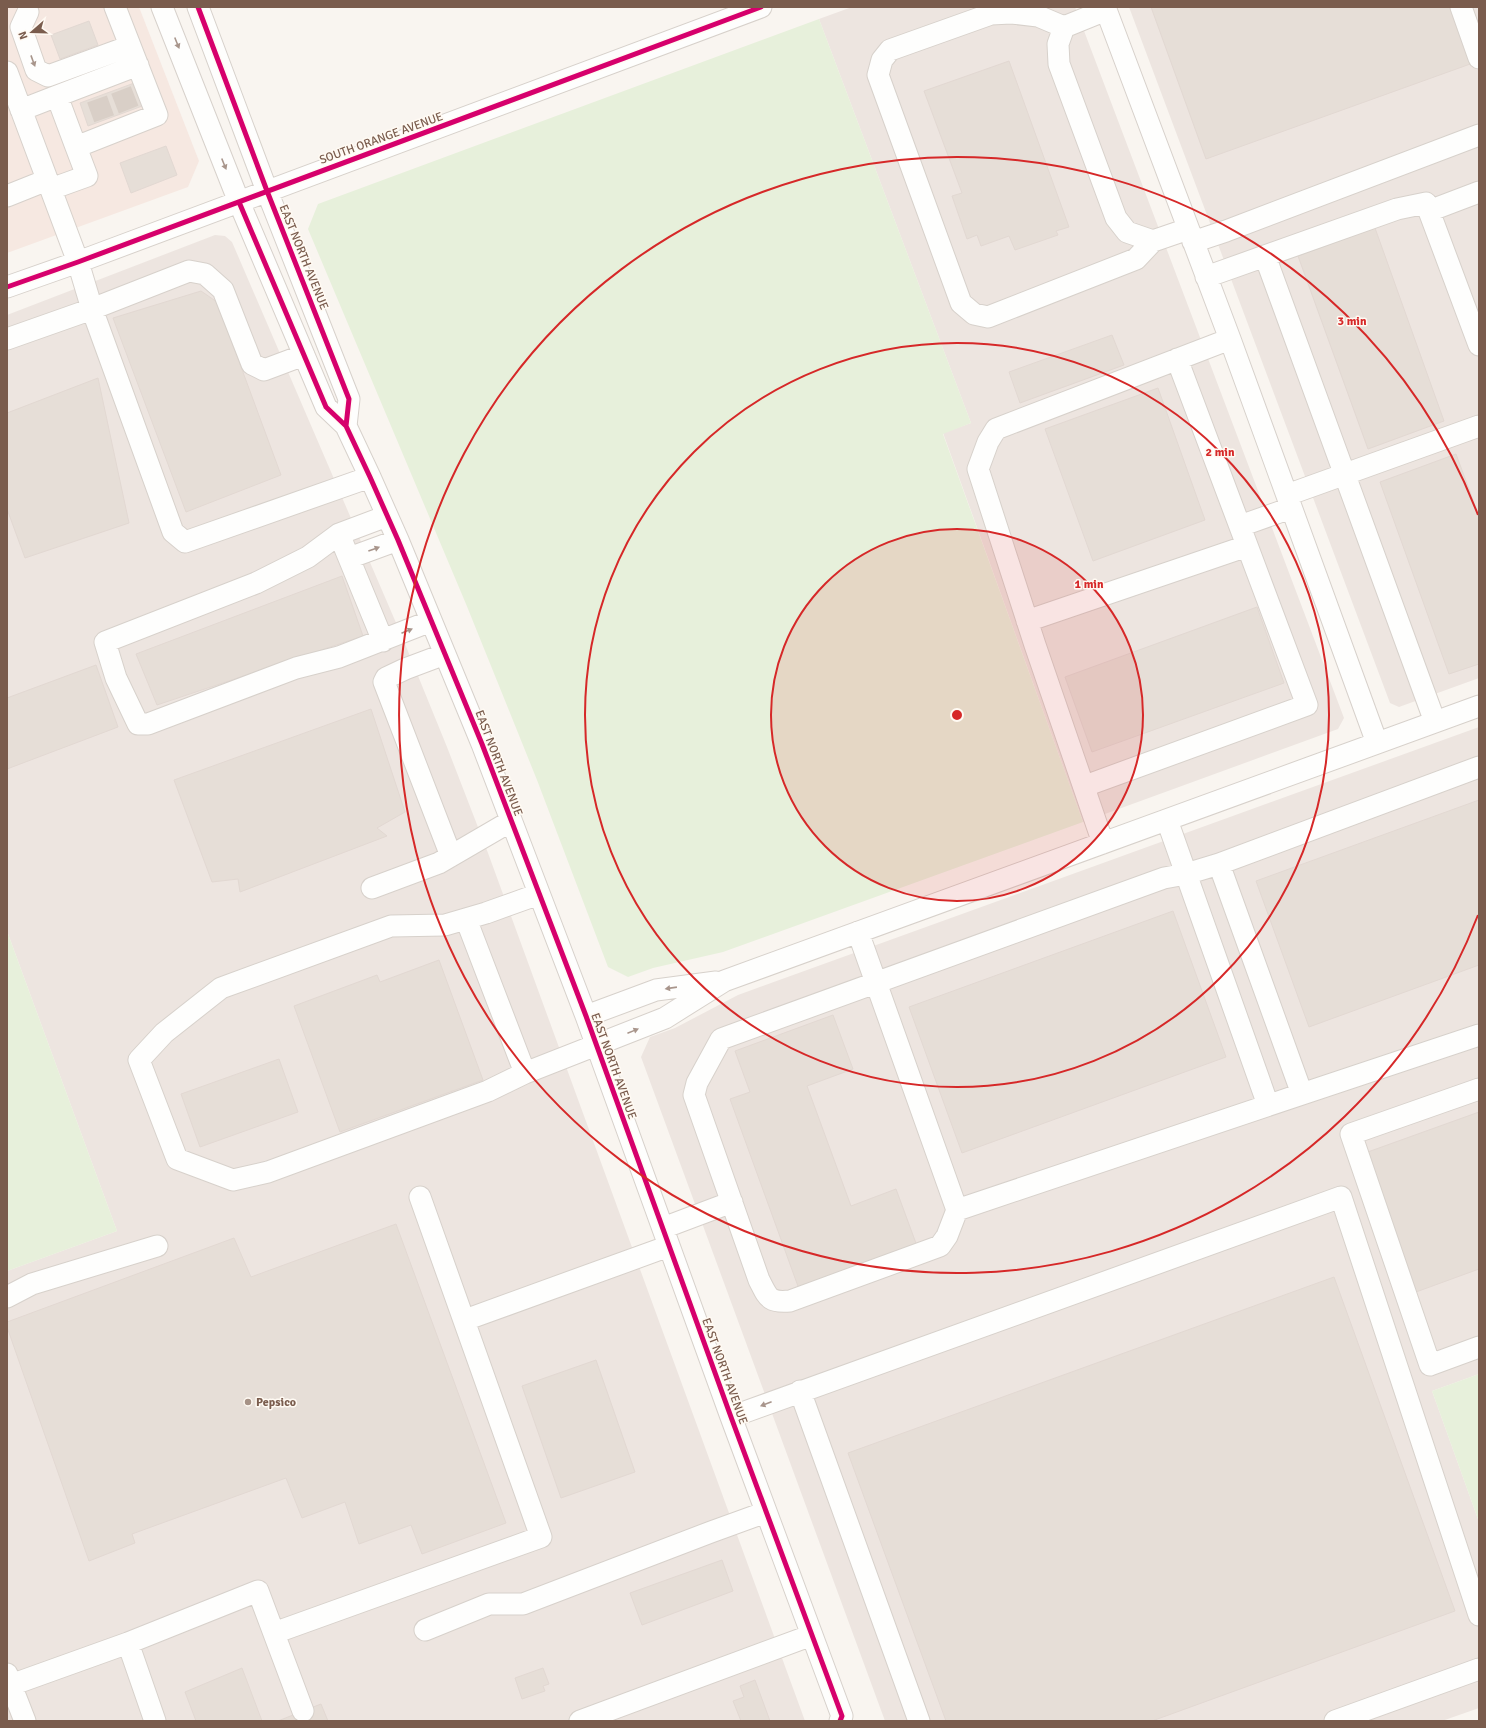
<svg xmlns="http://www.w3.org/2000/svg" width="1486" height="1728" font-family="Signika,sans-serif">
  <style>
    .commercial { fill: #f6e8e1 }
    .industrial { fill: #ede5e0 }
    .green { fill: #e7f0db }
    .building { fill: #e6ded7; stroke: #e2d8d2 }
    .lines { fill: none; stroke-linecap: round; stroke-linejoin: round }
    .minor-tunnel { stroke: #d9cfc7; stroke-width: 21; stroke-dasharray: 21 10; stroke-linecap: butt }
    .minor-casing { stroke: #d7d1cb; stroke-width: 23 }
    .minor { stroke: #fefefd; stroke-width: 21 }
    .cycleway-casing { stroke: #fffaf3; stroke-width: 8 }
    .cycleway { stroke: #d6006c; stroke-width: 5 }
    .oneway { fill: #a8958b }
    .ring { fill: none; stroke: #d62828; stroke-width: 2 }
    .poi-dot { fill: #a69286; stroke: #fffaf3; stroke-width: 1.5 }
    .labels { text-anchor: middle; stroke-width: 3; stroke-linejoin: round; paint-order: stroke }
    .street-label { font-size: 12px; fill: #7a5c4d; stroke: #fffaf3 }
    .poi-label { font-size: 12px; font-weight: bold; fill: #7a5c4d; stroke: #fffaf3; text-anchor: start }
    .centre { fill: #d62828; stroke: #fffaf3; stroke-width: 2 }
    .ring-label { font-size: 12px; text-anchor: middle; font-weight: bold; fill: #d62828; stroke: #fffaf3; stroke-width: 3; stroke-linejoin: round; paint-order: stroke }
  </style>
  <rect width="100%" height="100%" fill="#f9f5f0"/>
  <path class="commercial" d="M 7,7 L 139,7 L 199,161 L 188,187 L 7,253 Z"/>
  <path class="industrial" d="M 852,7 L 1075,7 L 1344,718 L 1338,729 L 1083,822 L 943,433 L 971,423 L 819,19 Z
    M 1129,7 L 1479,7 L 1479,678 L 1399,707 L 1390,703 Z
    M 215,235 L 225,236 L 232,242 L 403,639 L 447,747 L 488,853 L 805,1721 L 7,1721 L 7,1271 L 117,1231 L 7,931 L 7,315 Z
    M 1479,727 L 1479,1374 L 1432,1391 L 1479,1522 L 1479,1708 L 1442,1721 L 885,1721 L 641,1057 L 650,1037 L 675,1028 L 738,995 Z"/>
  <path class="green" d="M 819,19 L 971,423 L 943,434 L 1083,822 L 723,952 L 653,968 L 628,977 L 608,967 L 537,780 L 466,604 L 308,229 L 318,204 Z
    M 7,931 L 117,1231 L 7,1271 Z
    M 1479,1374 L 1479,1522 L 1432,1391 Z"/>
  <path class="building" d="M 1151,7 L 1453,7 L 1473,63 L 1206,159 Z
    M 89,21 L 98,45 L 60,59 L 51,35 Z
    M 1009,61 L 1069,227 L 1056,231 L 1058,235 L 1015,250 L 1009,236 L 981,246 L 977,235 L 967,239 L 952,196 L 962,193 L 924,91 Z
    M 137,82 L 145,105 L 88,126 L 80,103 Z
    M 166,146 L 177,175 L 131,193 L 120,163 Z
    M 1375,228 L 1444,421 L 1368,449 L 1298,256 Z
    M 201,291 L 217,302 L 281,475 L 186,512 L 113,318 Z
    M 1112,335 L 1124,365 L 1020,403 L 1009,372 Z
    M 98,378 L 129,523 L 25,558 L 7,509 L 7,413 Z
    M 1158,388 L 1205,520 L 1093,561 L 1045,429 Z
    M 1456,454 L 1479,516 L 1479,664 L 1449,674 L 1380,482 Z
    M 342,576 L 363,636 L 157,705 L 136,654 Z
    M 1257,607 L 1284,683 L 1092,752 L 1065,677 Z
    M 96,665 L 118,727 L 7,769 L 7,698 Z
    M 371,709 L 405,812 L 377,828 L 387,836 L 240,892 L 238,879 L 212,882 L 174,780 Z
    M 1479,800 L 1479,965 L 1309,1027 L 1256,881 Z
    M 1173,911 L 1226,1057 L 962,1153 L 909,1007 Z
    M 439,960 L 483,1080 L 340,1132 L 294,1006 L 377,975 L 380,982 Z
    M 833,1015 L 853,1069 L 807,1086 L 851,1206 L 896,1189 L 917,1246 L 799,1289 L 730,1099 L 750,1092 L 735,1051 Z
    M 279,1059 L 298,1112 L 200,1147 L 181,1094 Z
    M 1479,1112 L 1479,1269 L 1416,1292 L 1365,1153 Z
    M 396,1224 L 506,1523 L 422,1554 L 411,1525 L 359,1544 L 345,1502 L 302,1518 L 286,1478 L 132,1534 L 135,1543 L 89,1561 L 7,1327 L 7,1322 L 234,1238 L 251,1277 Z
    M 1334,1277 L 1455,1611 L 1152,1721 L 946,1721 L 848,1453 Z
    M 596,1360 L 635,1472 L 561,1498 L 522,1386 Z
    M 722,1560 L 733,1591 L 642,1625 L 630,1593 Z
    M 242,1668 L 262,1721 L 196,1721 L 185,1692 Z
    M 543,1668 L 549,1684 L 543,1686 L 545,1691 L 522,1699 L 515,1678 Z
    M 755,1680 L 770,1721 L 741,1721 L 733,1701 L 744,1697 L 740,1686 Z
    M 321,1704 L 328,1721 L 278,1721 L 303,1711 Z"/>
  <g class="lines">
    <path class="minor-tunnel" d="M 121,90 L 130,113
      M 97,99 L 105,121"/>
    <defs>
      <path id="minor" d="M 115,7 L 157,115 L 76,147 L 57,96 L 138,65
        M 162,7 L 239,202 L 326,407 L 346,426 L 370,477 L 398,540 L 482,744 L 586,1016 L 731,1417 L 842,1716 L 840,1721
        M 198,7 L 267,191 L 349,399 L 346,426
        M 1105,7 L 1230,339 L 1377,743
        M 1461,7 L 1479,58
        M 1106,10 L 1064,27 L 1058,44 L 1059,64 L 1116,218 L 1127,232 L 1153,241 L 1188,229
        M 28,12 L 21,27 L 36,70 L 48,76 L 130,46
        M 1064,27 L 1038,16 L 1011,13 L 991,14 L 890,50 L 882,60 L 878,75 L 961,303 L 974,314 L 988,317 L 1136,259 L 1153,241
        M 7,72 L 78,262 L 92,309 L 173,532 L 185,542 L 370,477
        M 21,110 L 57,96
        M 51,189 L 87,176 L 76,147
        M 7,196 L 47,180
        M 1429,211 L 1479,192
        M 1193,242 L 1226,231 L 1479,135
        M 1265,256 L 1435,722
        M 1206,277 L 1397,209 L 1426,203 L 1479,345
        M 7,287 L 78,262 L 761,7
        M 7,339 L 92,309 L 189,271 L 205,274 L 223,290 L 252,364 L 264,370 L 304,355
        M 1287,495 L 1479,426
        M 387,516 L 339,534 L 308,557 L 256,583 L 105,642 L 116,678 L 138,724 L 148,724 L 296,668 L 339,657 L 431,621
        M 1240,526 L 1291,508
        M 339,534 L 383,641
        M 349,558 L 398,540
        M 1027,621 L 1247,546
        M 445,654 L 405,669 L 386,678 L 384,682 L 451,856 L 511,821
        M 1479,767 L 1219,864 L 1302,1094 L 1479,1035
        M 1085,786 L 1307,705 L 1177,359
        M 1167,820 L 1268,1105
        M 1103,843 L 1035,645 L 978,469 L 988,442 L 996,429 L 1230,339
        M 372,888 L 439,863 L 451,856
        M 539,894 L 486,913 L 445,925 L 391,926 L 221,988 L 164,1033 L 139,1060 L 177,1159 L 233,1180 L 268,1172 L 488,1091 L 525,1073 L 665,1018 L 724,981 L 1479,706
        M 466,919 L 525,1073
        M 858,932 L 957,1210 L 1302,1094
        M 586,1016 L 656,990 L 716,982
        M 1479,1089 L 1351,1134 L 1430,1365 L 1479,1347
        M 957,1210 L 947,1236 L 940,1246 L 790,1301 C 768,1303 768,1297 759,1280 L 694,1095 L 697,1083 L 721,1039 L 1164,878 L 1186,874 L 1219,864
        M 663,1228 L 732,1202
        M 7,1297 L 32,1284 L 157,1246
        M 465,1320 L 669,1246
        M 800,1391 L 919,1721
        M 731,1417 L 1341,1197 L 1479,1615
        M 425,1630 L 489,1604 L 523,1604 L 711,1532 L 766,1512
        M 274,1633 L 541,1537 L 420,1197
        M 128,1643 L 155,1721
        M 7,1674 L 11,1685 L 128,1643 L 258,1591 L 303,1711
        M 11,1685 L 25,1721
        M 580,1721 L 812,1635
        M 1335,1721 L 1479,1669"/>
    </defs>
    <use href="#minor" class="minor-casing"/>
    <use href="#minor" class="minor"/>
    <defs>
      <path id="cycleway" d="M 198,7 L 267,191 L 349,399 L 346,426
        M 239,202 L 326,407 L 346,426 L 370,477 L 398,540 L 482,744 L 586,1016 L 731,1417 L 842,1716 L 840,1721
        M 7,287 L 78,262 L 761,7"/>
    </defs>
    <use href="#cycleway" class="cycleway-casing"/>
    <use href="#cycleway" class="cycleway"/>
  </g>
  <defs><path id="oneway-solid" d="M-6-.8H1V-3.2L6.5 0L1 3.2V.8H-6Z"/></defs>
  <g class="oneway">
    <use href="#oneway-solid" transform="translate(177 43) rotate(68)"/>
    <use href="#oneway-solid" transform="translate(33 61) rotate(70)"/>
    <use href="#oneway-solid" transform="translate(224 164) rotate(68)"/>
    <use href="#oneway-solid" transform="translate(374 549) rotate(-20)"/>
    <use href="#oneway-solid" transform="translate(407 631) rotate(-23)"/>
    <use href="#oneway-solid" transform="translate(671 988) rotate(172)"/>
    <use href="#oneway-solid" transform="translate(633 1031) rotate(-22)"/>
    <use href="#oneway-solid" transform="translate(766 1404) rotate(159)"/>
  </g>
  <circle cx="957" cy="715" r="186" fill="#d62828" fill-opacity=".12"/>
  <g class="ring">
    <circle cx="957" cy="715" r="186"/>
    <circle cx="957" cy="715" r="372"/>
    <path d="M1478 915A558 558 0 1 1 1478 515"/>
  </g>
  <circle class="poi-dot" cx="248" cy="1402" r="4"/>
  <g class="labels">
    <g class="street-label">
      <text transform="translate(381 138) rotate(-20)" y="4">SOUTH ORANGE AVENUE</text>
      <text transform="translate(304 257) rotate(68)" y="4">EAST NORTH AVENUE</text>
      <text transform="translate(499 763) rotate(69)" y="4">EAST NORTH AVENUE</text>
      <text transform="translate(614 1066) rotate(70)" y="4">EAST NORTH AVENUE</text>
      <text transform="translate(725 1371) rotate(70)" y="4">EAST NORTH AVENUE</text>
    </g>
    <g class="poi-label">
      <text x="256" y="1406">Pepsico</text>
    </g>
  </g>
  <circle cx="957" cy="715" r="6" class="centre"/>
  <g class="ring-label">
    <text x="1352" y="325">3 min</text>
    <text x="1220" y="456">2 min</text>
    <text x="1089" y="588">1 min</text>
  </g>
  <rect width="1486" height="1728" fill="none" stroke="#7a5c4d" stroke-width="16"/>
  <g transform="translate(32 32) rotate(250)" stroke="#fffaf3" stroke-width="3" paint-order="stroke">
  <path d="M0-3L7 15L0 10L-7 15Z" fill="#7a5c4d"/>
  <text y="-6" font-size="11" font-weight="bold" text-anchor="middle" fill="#7a5c4d">N</text>
  </g>
</svg>
